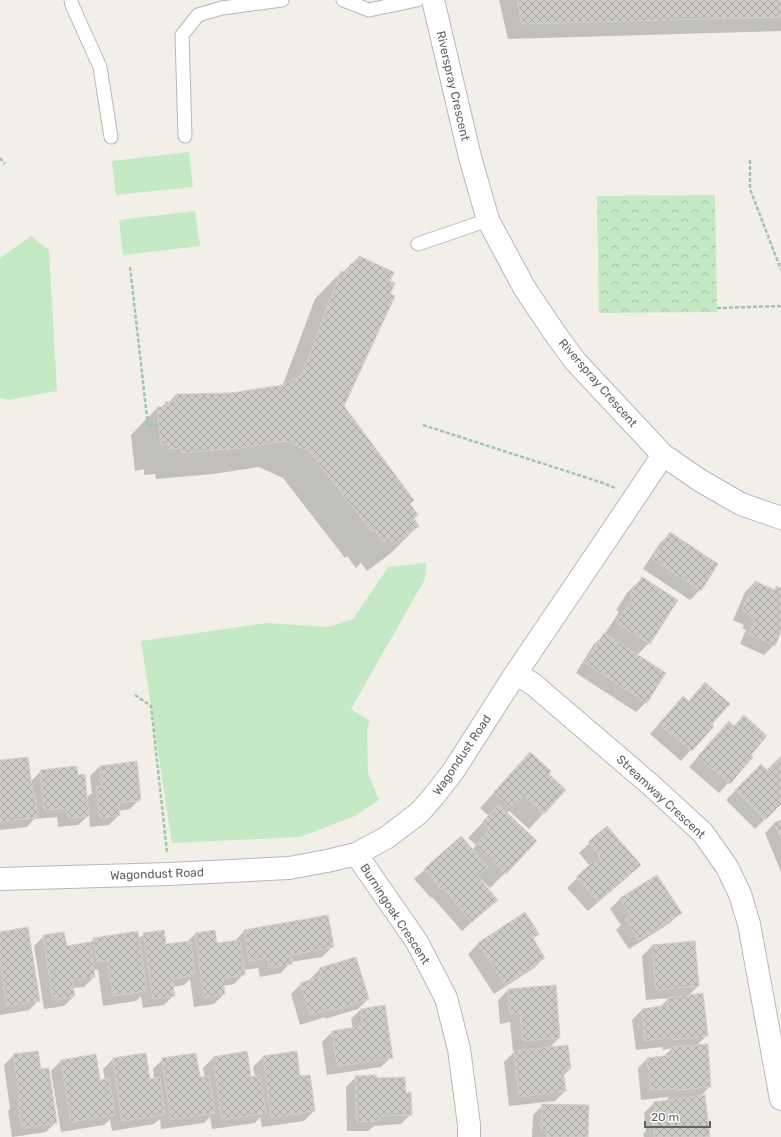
<svg xmlns="http://www.w3.org/2000/svg" width="781" height="1137" font-family="Rubik,sans-serif">
  <style>
    .grass { fill: #c5e8c5 }
    .forest { fill: url(#forest-crowns) }
    .shadow { fill: #0003 }
    .building { fill: url(#building-cross-hatch); stroke: #d6d1c6 }
    .lines { fill: none; stroke-linecap: round; stroke-linejoin: round }
    .service-casing { stroke: #b5b8bc; stroke-width: 15 }
    .minor-casing { stroke: #b5b8bc; stroke-width: 24 }
    .path { stroke: #9cc7a9; stroke-width: 2.5; stroke-dasharray: 4 2; stroke-linecap: butt }
    .service { stroke: #fff; stroke-width: 13 }
    .minor { stroke: #fff; stroke-width: 22 }
    .labels { text-anchor: middle; stroke-width: 4; stroke-linejoin: round; paint-order: stroke }
    .street-label { font-size: 12px; fill: #5f6368; stroke: #fff }
  </style>
  <defs>
    <pattern id="forest-crowns" width="20" height="18" patternUnits="userSpaceOnUse"><rect width="20" height="18" fill="#c5e8c5"/><path d="M2 6a3 3 0 1 1 6 0M12 15a3 3 0 1 1 6 0" fill="none" stroke="#a3c0a4"/></pattern>
    <pattern id="building-cross-hatch" width="8" height="8" patternUnits="userSpaceOnUse"><rect width="8" height="8" fill="#cccac5"/><path d="M0 0l8 8M0 8l8-8" fill="none" stroke="#a9a8a4"/></pattern>
  </defs>
  <rect width="100%" height="100%" fill="#f1efe8"/>
  <path class="grass" d="M 189,152 L 193,187 L 116,195 L 112,161 Z
    M 195,211 L 200,246 L 123,255 L 119,220 Z
    M 31,236 L 49,250 L 57,391 L 8,400 L 0,398 L 0,258 Z
    M 426,563 L 425,579 L 351,709 L 370,721 L 367,730 L 368,773 L 379,800 L 355,816 L 300,837 L 172,843 L 141,641 L 267,623 L 328,627 L 353,619 L 388,567 Z"/>
  <path class="forest" d="M 715,195 L 717,312 L 599,313 L 597,196 Z"/>
  <path class="shadow" d="M 499,0 L 781,0 L 781,31 L 508,39 Z
    M 359,257 L 389,282 L 343,406 L 409,504 L 413,519 L 418,526 L 391,553 L 367,571 L 361,563 L 356,568 L 347,556 L 345,558 L 283,478 L 259,467 L 213,474 L 156,479 L 155,474 L 144,475 L 144,469 L 135,471 L 131,435 L 157,408 L 160,408 L 166,403 L 169,402 L 176,395 L 231,394 L 282,387 L 315,299 L 341,272 L 342,273 Z
    M 670,533 L 717,564 L 700,590 L 690,600 L 643,569 L 660,543 Z
    M 642,578 L 677,600 L 649,643 L 637,655 L 646,702 L 636,712 L 576,673 L 594,644 L 604,635 L 619,612 L 616,610 L 627,593 Z
    M 755,582 L 773,591 L 777,587 L 781,590 L 781,630 L 774,645 L 764,655 L 740,644 L 746,630 L 742,628 L 744,625 L 733,620 L 745,592 Z
    M 673,708 L 712,726 L 681,761 L 650,734 Z
    M 729,722 L 752,757 L 719,793 L 689,767 Z
    M 781,757 L 781,803 L 755,829 L 726,800 L 761,765 L 767,771 Z
    M 0,761 L 30,782 L 41,771 L 77,776 L 86,798 L 92,793 L 90,776 L 100,766 L 140,799 L 130,809 L 119,811 L 119,815 L 109,825 L 90,827 L 89,815 L 78,825 L 58,827 L 57,817 L 34,819 L 27,827 L 0,830 Z
    M 516,768 L 547,774 L 565,790 L 529,829 L 509,811 L 507,813 L 505,873 L 490,888 L 475,874 L 474,875 L 496,900 L 462,931 L 432,897 L 431,898 L 414,879 L 461,838 L 472,850 L 476,845 L 468,838 L 489,816 L 480,808 Z
    M 781,821 L 781,872 L 765,833 L 775,823 Z
    M 607,827 L 630,875 L 588,911 L 567,888 L 590,866 L 579,853 Z
    M 657,876 L 680,913 L 670,923 L 629,949 L 616,930 L 621,925 L 610,909 L 620,899 Z
    M 525,914 L 538,934 L 532,940 L 544,958 L 534,968 L 494,994 L 468,954 L 478,944 Z
    M 215,931 L 216,945 L 234,942 L 244,931 L 332,947 L 322,957 L 291,962 L 281,973 L 260,977 L 258,968 L 244,970 L 244,974 L 234,984 L 223,986 L 224,994 L 214,1004 L 194,1007 L 190,979 L 184,985 L 173,987 L 174,995 L 164,1005 L 143,1008 L 141,996 L 136,1001 L 103,1006 L 98,970 L 93,970 L 94,977 L 84,987 L 73,988 L 74,996 L 64,1006 L 44,1009 L 34,946 L 44,936 L 66,947 L 89,943 L 94,939 L 138,939 L 144,934 L 165,946 L 186,943 L 195,934 Z
    M 0,933 L 39,1000 L 29,1010 L 0,1015 Z
    M 652,946 L 698,986 L 688,996 L 707,1035 L 696,1046 L 710,1086 L 700,1097 L 709,1137 L 644,1137 L 643,1134 L 646,1131 L 644,1113 L 654,1103 L 668,1101 L 668,1097 L 641,1100 L 638,1068 L 648,1058 L 663,1057 L 672,1048 L 663,1050 L 662,1047 L 636,1050 L 632,1020 L 642,1010 L 659,1008 L 669,998 L 646,1000 L 642,956 Z
    M 320,969 L 368,999 L 358,1009 L 325,1019 L 325,1017 L 300,1025 L 291,994 L 301,984 L 311,981 L 310,979 Z
    M 555,986 L 559,1038 L 549,1048 L 570,1069 L 563,1076 L 565,1091 L 555,1101 L 509,1106 L 504,1062 L 515,1051 L 513,1051 L 510,1022 L 500,1024 L 498,1000 L 508,990 Z
    M 361,1009 L 391,1057 L 381,1067 L 327,1075 L 322,1042 L 332,1032 L 353,1029 L 351,1019 Z
    M 14,1055 L 40,1070 L 56,1122 L 46,1132 L 12,1137 L 8,1111 L 10,1109 L 4,1065 Z
    M 263,1057 L 299,1077 L 314,1111 L 304,1121 L 262,1127 L 260,1117 L 255,1123 L 212,1129 L 210,1117 L 204,1123 L 161,1129 L 160,1119 L 154,1124 L 112,1131 L 110,1119 L 104,1125 L 61,1132 L 51,1071 L 61,1061 L 99,1081 L 105,1080 L 103,1069 L 113,1059 L 149,1080 L 154,1079 L 153,1069 L 163,1059 L 199,1079 L 205,1078 L 203,1068 L 213,1058 L 250,1078 L 255,1077 L 253,1067 Z
    M 356,1077 L 376,1079 L 405,1094 L 411,1114 L 401,1124 L 374,1126 L 368,1131 L 347,1131 L 346,1087 Z
    M 543,1105 L 587,1137 L 532,1137 L 533,1115 Z"/>
  <path class="building" d="M 517,0 L 781,0 L 781,17 L 522,24 Z
    M 359,256 L 394,272 L 390,281 L 395,283 L 390,294 L 395,296 L 344,406 L 414,500 L 410,504 L 418,515 L 414,519 L 419,526 L 394,545 L 388,538 L 383,542 L 374,530 L 372,532 L 309,451 L 286,441 L 240,448 L 182,453 L 181,448 L 170,449 L 170,444 L 161,445 L 157,407 L 166,407 L 165,402 L 176,401 L 176,394 L 231,393 L 282,385 L 302,375 L 341,271 L 346,273 L 351,263 L 355,265 Z
    M 670,532 L 718,564 L 701,591 L 652,559 Z
    M 642,577 L 678,600 L 650,644 L 616,623 L 633,597 L 630,595 Z
    M 755,581 L 775,590 L 776,586 L 781,588 L 781,632 L 775,646 L 749,634 L 755,620 L 751,618 L 753,615 L 742,610 Z
    M 604,633 L 666,673 L 647,703 L 585,663 Z
    M 705,682 L 730,704 L 712,724 L 714,726 L 692,751 L 659,724 L 683,696 L 689,701 Z
    M 744,715 L 767,736 L 751,755 L 753,757 L 730,784 L 698,756 L 729,721 L 734,726 Z
    M 530,752 L 551,771 L 549,774 L 566,790 L 544,814 L 524,796 L 512,809 L 494,792 Z
    M 781,756 L 781,804 L 765,820 L 735,790 L 761,764 L 767,770 Z
    M 28,757 L 33,793 L 35,793 L 38,817 L 0,822 L 0,760 Z
    M 137,761 L 141,800 L 119,803 L 120,815 L 100,818 L 96,787 L 102,787 L 100,766 Z
    M 77,766 L 78,775 L 85,774 L 89,816 L 68,818 L 67,808 L 44,810 L 40,770 Z
    M 499,805 L 537,841 L 506,874 L 476,845 L 490,830 L 482,822 Z
    M 781,820 L 781,839 L 774,823 Z
    M 607,826 L 641,865 L 598,902 L 576,877 L 600,856 L 588,842 Z
    M 461,836 L 488,867 L 477,876 L 498,900 L 472,922 L 443,888 L 441,889 L 424,869 Z
    M 657,875 L 682,913 L 639,940 L 625,919 L 631,916 L 620,898 Z
    M 525,912 L 539,934 L 533,938 L 545,958 L 505,985 L 478,943 Z
    M 328,915 L 334,947 L 291,955 L 292,964 L 269,968 L 268,958 L 249,961 L 244,930 Z
    M 28,927 L 40,1001 L 7,1006 L 0,961 L 0,932 Z
    M 164,930 L 166,944 L 191,941 L 195,975 L 172,979 L 175,996 L 153,999 L 143,933 Z
    M 215,930 L 217,943 L 240,940 L 245,975 L 223,978 L 225,994 L 204,998 L 195,933 Z
    M 138,931 L 147,991 L 113,996 L 107,960 L 97,962 L 93,938 Z
    M 64,932 L 67,946 L 90,942 L 95,977 L 72,981 L 75,996 L 53,1000 L 43,935 Z
    M 695,941 L 699,986 L 656,990 L 652,945 Z
    M 356,957 L 369,999 L 335,1010 L 335,1008 L 310,1015 L 300,983 L 322,976 L 319,968 Z
    M 556,985 L 560,1038 L 523,1041 L 520,1013 L 510,1014 L 508,989 Z
    M 703,993 L 708,1036 L 673,1040 L 672,1037 L 645,1041 L 642,1009 L 668,1005 L 667,998 Z
    M 385,1005 L 393,1058 L 337,1066 L 332,1031 L 363,1026 L 361,1009 Z
    M 708,1044 L 711,1087 L 678,1090 L 678,1088 L 651,1090 L 647,1058 L 672,1055 L 672,1047 Z
    M 568,1045 L 571,1069 L 563,1070 L 566,1091 L 519,1097 L 514,1051 Z
    M 38,1051 L 41,1069 L 49,1068 L 57,1123 L 22,1128 L 18,1100 L 20,1100 L 13,1054 Z
    M 247,1051 L 251,1077 L 260,1075 L 266,1113 L 222,1120 L 213,1057 Z
    M 297,1051 L 300,1076 L 310,1075 L 315,1111 L 271,1118 L 263,1056 Z
    M 146,1053 L 150,1079 L 160,1077 L 165,1115 L 122,1121 L 113,1058 Z
    M 196,1053 L 200,1077 L 209,1076 L 215,1113 L 171,1120 L 162,1058 Z
    M 96,1054 L 100,1080 L 109,1078 L 115,1115 L 71,1122 L 61,1060 Z
    M 376,1075 L 377,1078 L 405,1077 L 406,1093 L 411,1092 L 412,1115 L 379,1116 L 379,1121 L 357,1122 L 355,1076 Z
    M 705,1095 L 710,1137 L 655,1137 L 653,1123 L 656,1123 L 654,1102 Z
    M 542,1104 L 589,1105 L 588,1137 L 547,1137 L 547,1130 L 541,1130 Z"/>
  <g class="lines">
    <defs>
      <path id="service" d="M 71,0 L 72,5 L 100,67 L 111,137
        M 343,0 L 369,10 L 417,0
        M 185,136 L 182,35 L 198,15 L 222,8 L 282,0
        M 418,244 L 488,220"/>
      <path id="minor" d="M 433,0 L 470,157 L 488,220 L 525,289 L 554,332 L 575,361 L 663,455 L 701,481 L 741,504 L 781,518
        M 516,673 L 534,685 L 652,786 L 703,833 L 727,867 L 740,894 L 749,924 L 781,1099
        M 356,854 L 417,942 L 446,998 L 459,1049 L 469,1125 L 469,1137
        M 0,879 L 169,874 L 289,868 L 327,861 L 356,854 L 386,838 L 419,813 L 434,796 L 454,770 L 516,673 L 635,497 L 663,455"/>
    </defs>
    <use href="#service" class="service-casing"/>
    <use href="#minor" class="minor-casing"/>
    <path class="path" d="M 0,158 L 5,164
      M 750,160 L 750,189 L 781,270
      M 130,267 L 148,426 L 158,424
      M 717,308 L 781,306
      M 423,425 L 603,483 L 615,488
      M 135,695 L 151,706 L 167,852"/>
    <use href="#service" class="service"/>
    <use href="#minor" class="minor"/>
  </g>
  <g class="labels">
    <g class="street-label">
      <text transform="translate(453 86) rotate(77)" y="4">Riverspray Crescent</text>
      <text transform="translate(598 383) rotate(49)" y="4">Riverspray Crescent</text>
      <text transform="translate(462 755) rotate(-56)" y="4">Wagondust Road</text>
      <text transform="translate(661 797) rotate(43)" y="4">Streamway Crescent</text>
      <text transform="translate(157 874) rotate(-2)" y="4">Wagondust Road</text>
      <text transform="translate(395 914) rotate(57)" y="4">Burningoak Crescent</text>
    </g>
  </g>
  <path d="M645 1121v6h65v-6" fill="none" stroke="#5f6368" stroke-width="2"/>
  <text x="651" y="1121" font-size="12" fill="#5f6368" stroke="#ffffff" stroke-width="3" paint-order="stroke">20 m</text>
</svg>
